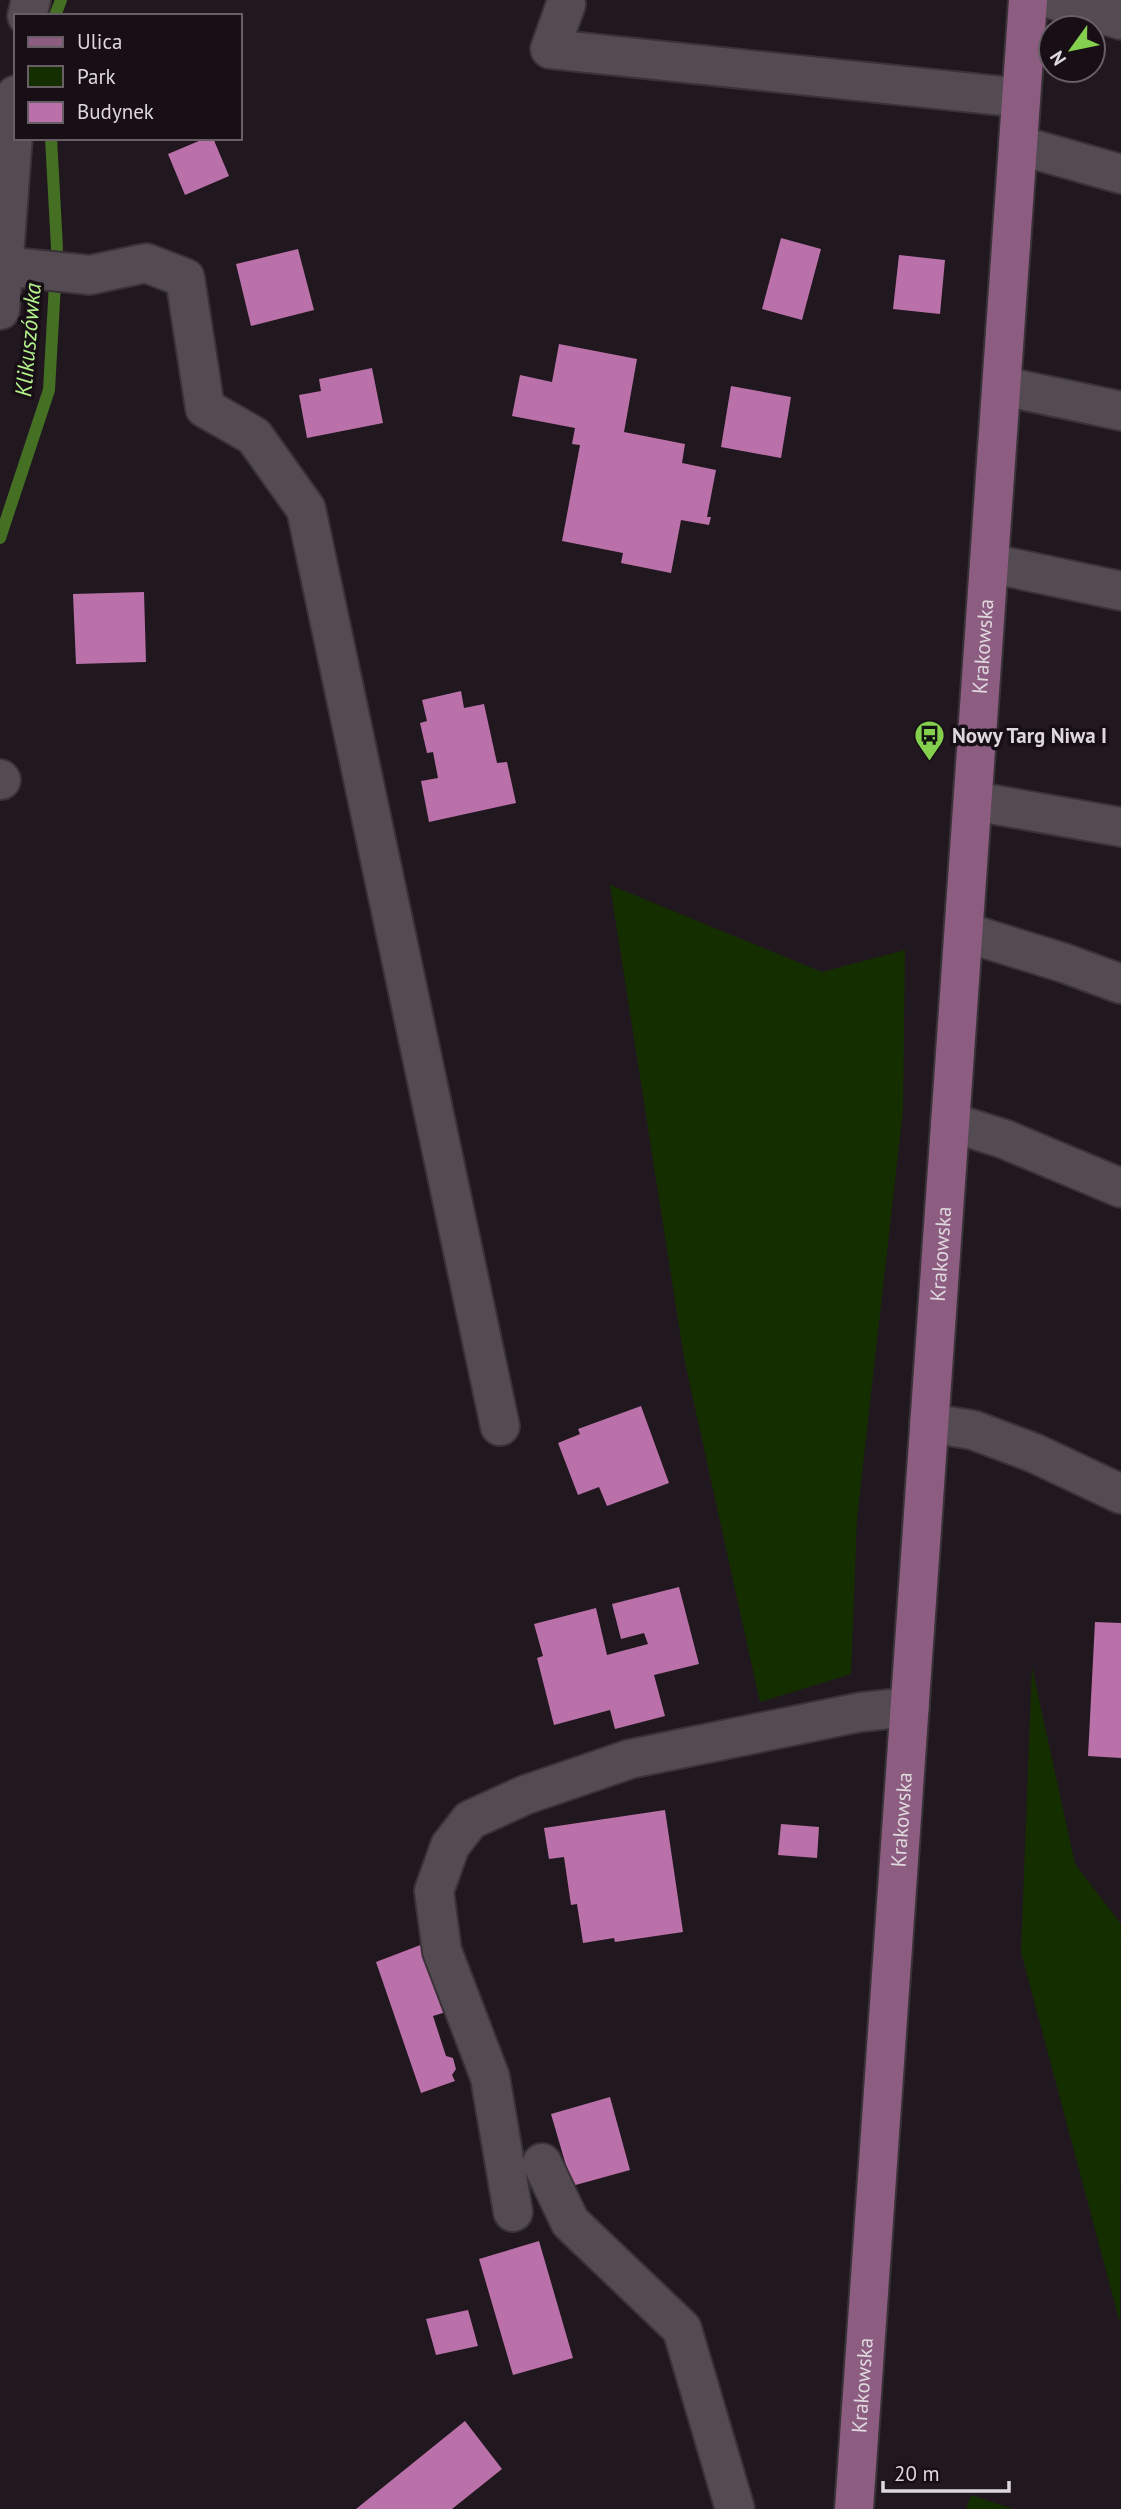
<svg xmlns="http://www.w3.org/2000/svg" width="1121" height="2509" font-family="'PT Sans',sans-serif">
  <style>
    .green { fill: #142e00 }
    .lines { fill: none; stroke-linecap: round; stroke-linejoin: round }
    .stream { stroke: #457024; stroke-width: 12 }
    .building { fill: #ba71a9 }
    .minor-casing { stroke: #393237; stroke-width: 42 }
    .major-casing { stroke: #393237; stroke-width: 42 }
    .minor { stroke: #544a51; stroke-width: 38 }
    .major { stroke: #8c5c81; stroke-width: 38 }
    .labels { text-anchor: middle; stroke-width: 7; stroke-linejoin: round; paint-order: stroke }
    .street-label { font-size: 21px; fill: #ded7dc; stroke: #180f16 }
    .poi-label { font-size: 21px; font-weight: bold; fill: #ded7dc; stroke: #180f16; text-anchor: start }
    .water-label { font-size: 23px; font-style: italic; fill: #b4f38c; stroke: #180f16 }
  </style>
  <rect width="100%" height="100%" fill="#21181f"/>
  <path class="green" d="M 610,885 L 822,972 L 905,950 L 903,1110 L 857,1518 L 851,1674 L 760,1702 L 684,1358 Z
    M 1032,1667 L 1075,1864 L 1121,1924 L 1120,2323 L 1021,1952 Z
    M 971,2495 L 1013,2509 L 966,2509 Z"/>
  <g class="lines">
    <path class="stream" d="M 55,16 L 61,0
      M 0,538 L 49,390 L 57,248 L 51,138"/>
  </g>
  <path class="building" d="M 206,138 L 213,138 L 229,176 L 185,195 L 168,154 Z
    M 781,238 L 821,249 L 802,320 L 762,309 Z
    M 298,249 L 314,310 L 251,326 L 236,264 Z
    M 899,255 L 945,260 L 940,314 L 893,309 Z
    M 559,344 L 637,359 L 624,432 L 685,444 L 682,463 L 716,470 L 707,517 L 711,517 L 709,525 L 681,520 L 671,573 L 621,563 L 623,553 L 562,541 L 580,445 L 572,444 L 575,428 L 512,416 L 520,375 L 552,382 Z
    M 372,368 L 383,423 L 307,438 L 299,395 L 321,391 L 319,379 Z
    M 731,386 L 791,397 L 781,458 L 721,447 Z
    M 144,592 L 146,662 L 76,664 L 73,594 Z
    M 461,691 L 464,708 L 484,704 L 497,763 L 507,762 L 516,803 L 429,822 L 421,781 L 438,778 L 433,752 L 427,753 L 420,723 L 427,721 L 422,700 Z
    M 641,1406 L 669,1483 L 607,1506 L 599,1487 L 578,1495 L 558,1443 L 580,1434 L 578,1429 Z
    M 679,1587 L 699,1664 L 654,1675 L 665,1716 L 615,1729 L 610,1710 L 554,1725 L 537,1658 L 543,1656 L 534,1624 L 596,1608 L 607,1655 L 648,1644 L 644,1633 L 621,1639 L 612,1604 Z
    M 1095,1622 L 1121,1623 L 1121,1758 L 1088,1756 Z
    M 665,1810 L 683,1932 L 615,1942 L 614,1938 L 583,1943 L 577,1904 L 571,1905 L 564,1857 L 549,1859 L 544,1828 Z
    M 781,1824 L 819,1827 L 817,1858 L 778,1855 Z
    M 423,1944 L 446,2012 L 433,2016 L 446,2056 L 453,2058 L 456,2069 L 452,2075 L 455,2081 L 421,2093 L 376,1962 Z
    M 610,2097 L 630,2170 L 572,2186 L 551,2114 Z
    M 539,2241 L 573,2358 L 513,2375 L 479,2259 Z
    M 468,2310 L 478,2346 L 436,2355 L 426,2319 Z
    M 465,2421 L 502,2469 L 452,2509 L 356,2509 Z"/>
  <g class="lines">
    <defs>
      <path id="minor" d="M 1054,0 L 1121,20
        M 566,4 L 550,49 L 1021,98
        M 27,16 L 31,0
        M 1018,145 L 1121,174
        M 3,266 L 90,275 L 146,263 L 185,278 L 205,408 L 254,436 L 306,509 L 500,1426
        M 0,310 L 16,95
        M 1002,386 L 1121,411
        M 989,563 L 1121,591
        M 0,779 L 1,780
        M 973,801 L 1121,827
        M 964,932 L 1064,963 L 1121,984
        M 950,1122 L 1004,1139 L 1121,1188
        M 929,1423 L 973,1430 L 1034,1453 L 1121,1494
        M 542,2163 L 570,2222 L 682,2329 L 735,2509
        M 513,2212 L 490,2077 L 442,1951 L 434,1891 L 450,1846 L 470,1820 L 525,1795 L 630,1759 L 861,1712 L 910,1707"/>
      <g id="major">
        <path id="s1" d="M 854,2509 L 1028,0"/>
      </g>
    </defs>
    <use href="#minor" class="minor-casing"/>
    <use href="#major" class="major-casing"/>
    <use href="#minor" class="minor"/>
    <use href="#major" class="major"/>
  </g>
  <defs>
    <symbol id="bus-pin" viewBox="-11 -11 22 30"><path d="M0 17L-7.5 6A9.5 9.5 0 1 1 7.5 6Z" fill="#84cf4d" stroke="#180f16"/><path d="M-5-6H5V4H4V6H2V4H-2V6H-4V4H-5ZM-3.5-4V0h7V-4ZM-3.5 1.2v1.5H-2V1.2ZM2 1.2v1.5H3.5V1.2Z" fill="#111"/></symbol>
  </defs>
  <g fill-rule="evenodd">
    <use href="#bus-pin" x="912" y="718" width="35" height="47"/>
  </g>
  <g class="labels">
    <g class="street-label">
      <text dy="7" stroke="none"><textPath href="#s1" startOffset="1867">Krakowska</textPath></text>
      <text dy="7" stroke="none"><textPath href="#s1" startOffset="1258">Krakowska</textPath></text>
      <text dy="7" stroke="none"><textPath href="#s1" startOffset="691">Krakowska</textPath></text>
      <text dy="7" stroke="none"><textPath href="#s1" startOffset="124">Krakowska</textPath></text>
    </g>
    <g class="poi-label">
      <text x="952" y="743">Nowy Targ Niwa I</text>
    </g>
    <g class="water-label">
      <text transform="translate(28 340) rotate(-85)" y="8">Klikuszówka</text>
    </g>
  </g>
  <rect x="14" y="14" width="228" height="126" fill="#180f16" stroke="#675f65" stroke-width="2"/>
  <rect x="28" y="37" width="35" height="10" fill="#8c5c81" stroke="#675f65" stroke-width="2"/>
  <text x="77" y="49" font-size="21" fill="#ded7dc">Ulica</text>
  <rect x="28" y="66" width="35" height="21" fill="#142e00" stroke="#675f65" stroke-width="2"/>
  <text x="77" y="84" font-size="21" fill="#ded7dc">Park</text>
  <rect x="28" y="102" width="35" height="21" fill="#ba71a9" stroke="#675f65" stroke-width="2"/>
  <text x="77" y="119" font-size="21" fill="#ded7dc">Budynek</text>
  <g transform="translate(1072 49) rotate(237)"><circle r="33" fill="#180f16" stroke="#675f65" stroke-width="2"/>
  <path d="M0-5L12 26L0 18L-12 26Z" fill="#84cf4d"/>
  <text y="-10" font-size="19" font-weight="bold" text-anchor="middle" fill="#ded7dc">N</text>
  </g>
  <path d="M883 2481v10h126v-10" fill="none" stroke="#ded7dc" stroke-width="3.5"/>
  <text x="894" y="2481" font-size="21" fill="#ded7dc" stroke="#180f16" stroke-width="5" paint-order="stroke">20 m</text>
</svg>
